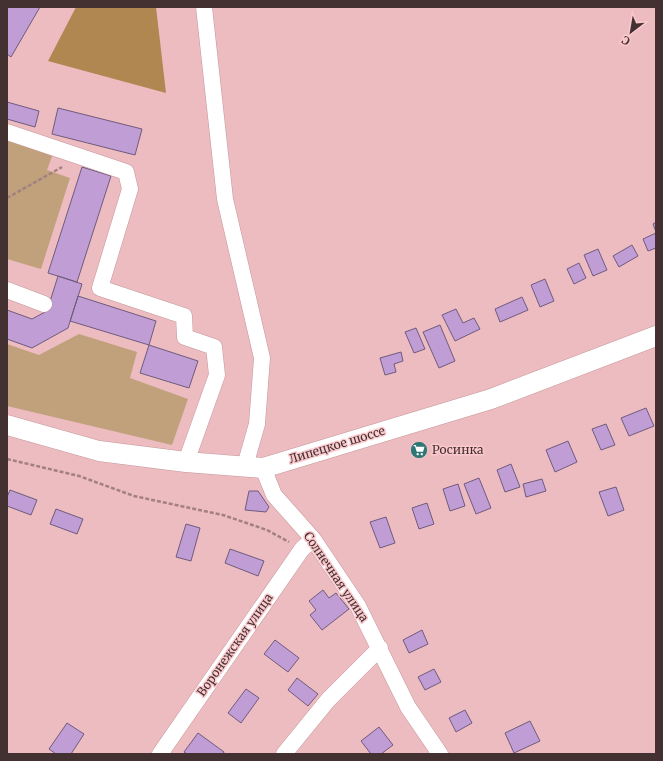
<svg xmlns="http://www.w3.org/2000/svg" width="663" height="761" font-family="Merriweather,serif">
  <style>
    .green { fill: #c0a17b }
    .forest { fill: #b08751 }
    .building { fill: #c09dd5; stroke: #6f5b7c }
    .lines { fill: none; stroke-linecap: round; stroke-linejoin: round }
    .minor-casing { stroke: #c6969a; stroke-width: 17 }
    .major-casing { stroke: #c6969a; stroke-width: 21 }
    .path { stroke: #a48082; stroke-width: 2.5; stroke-dasharray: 4 2; stroke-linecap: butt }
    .minor { stroke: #fff; stroke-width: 16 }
    .major { stroke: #fff; stroke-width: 20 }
    .labels { text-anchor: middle; stroke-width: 3; stroke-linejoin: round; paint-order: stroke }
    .street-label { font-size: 12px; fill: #433031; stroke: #fbc9cd }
    .poi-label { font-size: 12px; fill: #433031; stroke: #fbc9cd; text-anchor: start }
  </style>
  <rect width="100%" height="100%" fill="#edbcc0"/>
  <path class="green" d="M 7,139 L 54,151 L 47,170 L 70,178 L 41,269 L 7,259 Z
    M 79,334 L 137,352 L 130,378 L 188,399 L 172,445 L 7,406 L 7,344 L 39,355 Z"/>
  <path class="forest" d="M 76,7 L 156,7 L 166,93 L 48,61 Z"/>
  <path class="building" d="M 7,7 L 40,7 L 11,57 L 7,54 Z
    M 7,102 L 39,111 L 35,127 L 7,119 Z
    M 58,108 L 142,129 L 135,155 L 52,134 Z
    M 82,167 L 111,176 L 77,282 L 48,273 Z
    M 656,222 L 656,232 L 653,224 Z
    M 656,233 L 656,248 L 648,251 L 643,239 Z
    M 632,245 L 638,256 L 619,267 L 613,256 Z
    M 598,249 L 607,270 L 593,276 L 584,255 Z
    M 579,263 L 586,278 L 574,284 L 567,269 Z
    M 58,276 L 82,284 L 68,328 L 32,348 L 7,339 L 7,310 L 32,319 L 47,311 Z
    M 545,279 L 554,301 L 540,307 L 531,285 Z
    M 78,296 L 156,321 L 149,345 L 70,321 Z
    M 522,297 L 528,310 L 500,322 L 495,309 Z
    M 456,309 L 463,323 L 474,318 L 480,329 L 455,341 L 442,315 Z
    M 440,325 L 455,361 L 439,368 L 423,332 Z
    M 416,328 L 425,349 L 414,353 L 405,332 Z
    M 149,345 L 198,361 L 189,388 L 140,373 Z
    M 401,352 L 403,361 L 394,364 L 396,372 L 385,375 L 380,358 Z
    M 646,408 L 654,426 L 629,436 L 621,418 Z
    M 606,424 L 615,445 L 601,450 L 592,429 Z
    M 568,441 L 577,462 L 555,472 L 546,450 Z
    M 422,444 L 425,452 L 415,456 L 412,448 Z
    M 511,464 L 520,487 L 505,492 L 497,470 Z
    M 479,478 L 491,508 L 476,514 L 464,484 Z
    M 542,479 L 546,491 L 526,497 L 523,484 Z
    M 458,484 L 465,506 L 450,511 L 443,489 Z
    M 616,487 L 624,510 L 608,516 L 599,492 Z
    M 10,490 L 37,500 L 31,515 L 7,506 L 7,497 Z
    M 249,491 L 258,491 L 269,507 L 266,512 L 245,510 Z
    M 427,503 L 434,524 L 419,529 L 412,508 Z
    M 56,509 L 83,519 L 77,534 L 50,524 Z
    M 386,517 L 395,543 L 380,548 L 370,522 Z
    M 186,524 L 200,528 L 191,561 L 176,557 Z
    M 230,549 L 264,561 L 258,576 L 225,563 Z
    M 323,590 L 329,598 L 336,593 L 349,609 L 322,630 L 310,615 L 316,610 L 309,601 Z
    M 422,630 L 428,644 L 409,653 L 403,640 Z
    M 275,640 L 299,658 L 288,672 L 264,654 Z
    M 434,669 L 441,682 L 425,690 L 418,677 Z
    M 297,678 L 318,694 L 308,706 L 288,690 Z
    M 246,689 L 259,698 L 241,723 L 228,713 Z
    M 465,710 L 472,723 L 456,732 L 449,718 Z
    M 530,721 L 540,741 L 514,753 L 505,733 Z
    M 67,723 L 84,734 L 71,754 L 56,754 L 49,749 Z
    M 379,727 L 393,745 L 381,754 L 371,754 L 361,741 Z
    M 198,733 L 224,752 L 223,754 L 187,754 L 184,752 Z"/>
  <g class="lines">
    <defs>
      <path id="minor" d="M 204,7 L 225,199 L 262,358 L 257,424 L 245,466
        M 7,132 L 126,172 L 130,189 L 100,288 L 184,316 L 185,337 L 214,347 L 217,375 L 186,462
        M 7,290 L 44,304
        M 263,468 L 274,495 L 313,539 L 358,606 L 408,707 L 440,754
        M 160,754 L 302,549 L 313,539
        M 284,754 L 328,700 L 380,648"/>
      <path id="major" d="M 7,425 L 99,451 L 186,462 L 263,468 L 491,399 L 656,336"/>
    </defs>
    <use href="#minor" class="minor-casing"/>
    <use href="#major" class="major-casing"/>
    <path class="path" d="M 7,198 L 62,167
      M 7,459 L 79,476 L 134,496 L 223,515 L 267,530 L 289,542"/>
    <use href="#minor" class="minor"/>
    <use href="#major" class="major"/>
  </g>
  <defs>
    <symbol id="supermarket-disc" viewBox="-11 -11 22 22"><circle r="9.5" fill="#2d7775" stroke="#fbc9cd"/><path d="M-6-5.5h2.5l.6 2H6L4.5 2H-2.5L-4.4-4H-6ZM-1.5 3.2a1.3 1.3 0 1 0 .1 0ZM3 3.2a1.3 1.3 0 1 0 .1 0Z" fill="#fff"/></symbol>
  </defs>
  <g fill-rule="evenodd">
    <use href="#supermarket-disc" x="409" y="440" width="20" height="20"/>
  </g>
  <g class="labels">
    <g class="street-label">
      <text transform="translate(337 445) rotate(-17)" y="4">Липецкое шоссе</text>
      <text transform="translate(336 577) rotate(56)" y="4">Солнечная улица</text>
      <text transform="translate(235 645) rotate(-55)" y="4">Воронежская улица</text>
    </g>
    <g class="poi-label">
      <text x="432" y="454">Росинка</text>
    </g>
  </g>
  <rect width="663" height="761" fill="none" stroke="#433031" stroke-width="16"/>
  <g transform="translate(631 32) rotate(211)" stroke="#fbc9cd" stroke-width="3" paint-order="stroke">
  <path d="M0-3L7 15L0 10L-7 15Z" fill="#433031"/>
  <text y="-6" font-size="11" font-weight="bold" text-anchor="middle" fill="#433031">С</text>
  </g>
</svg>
